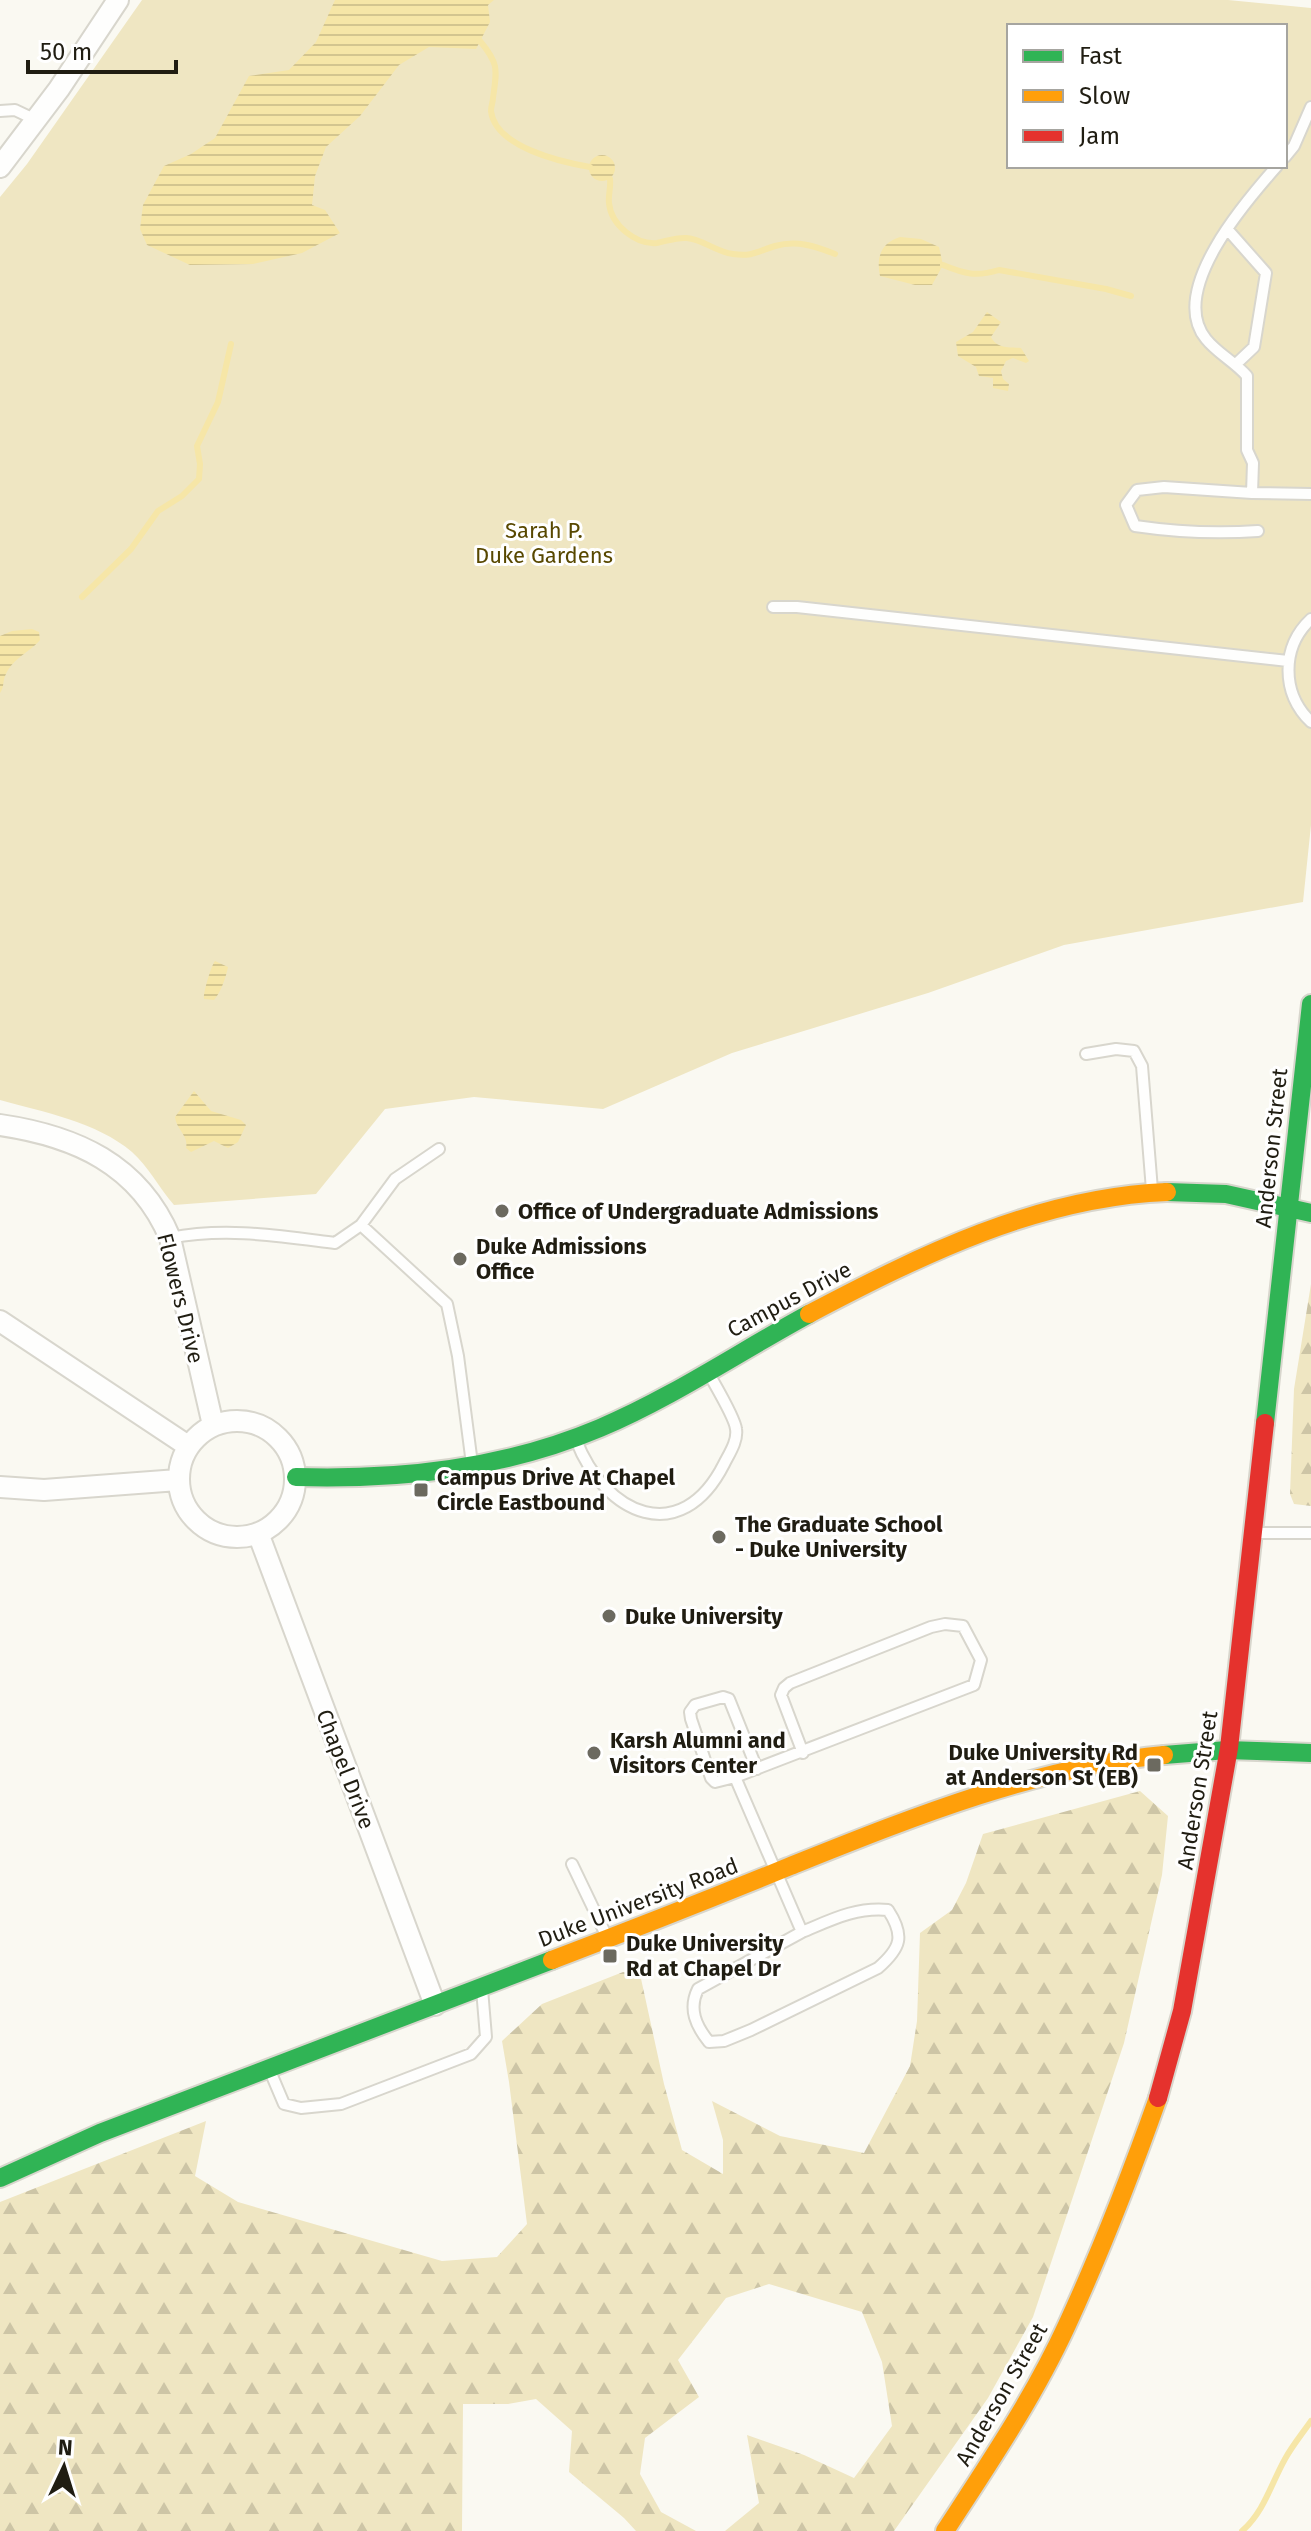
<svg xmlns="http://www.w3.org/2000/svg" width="1311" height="2531" font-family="'Fira Sans',sans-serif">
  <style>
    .forest { fill: url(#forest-firs) }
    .park { fill: #efe6c2; fill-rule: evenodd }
    .water { fill: url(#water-rules) }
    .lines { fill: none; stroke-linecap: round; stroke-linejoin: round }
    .stream { stroke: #f6e6a7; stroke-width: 6 }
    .lane-casing { stroke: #d8d6cd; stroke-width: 14 }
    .street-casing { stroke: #d8d6cd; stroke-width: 24 }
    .fast-casing { stroke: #d8d6cd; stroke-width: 22 }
    .slow-casing { stroke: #d8d6cd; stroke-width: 22 }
    .jam-casing { stroke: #d8d6cd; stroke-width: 22 }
    .lane { stroke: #fefefd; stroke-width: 10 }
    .street { stroke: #fefefd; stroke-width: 20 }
    .fast { stroke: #30b455; stroke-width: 18 }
    .slow { stroke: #ff9f0a; stroke-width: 18 }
    .jam { stroke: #e5322d; stroke-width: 18 }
    .poi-dot { fill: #6c6a60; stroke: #fff; stroke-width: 3 }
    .labels { text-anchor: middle; stroke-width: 6; stroke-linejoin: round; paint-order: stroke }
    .park-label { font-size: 22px; fill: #584800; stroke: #fff }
    .street-label { font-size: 22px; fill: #201d12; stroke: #fff }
    .poi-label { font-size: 22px; font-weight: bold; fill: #201d12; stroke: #fff; text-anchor: start }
  </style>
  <defs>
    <pattern id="forest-firs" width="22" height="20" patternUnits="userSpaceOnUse" patternTransform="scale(2)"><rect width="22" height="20" fill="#efe6c2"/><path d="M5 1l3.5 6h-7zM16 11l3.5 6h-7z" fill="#cdc5a6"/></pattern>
    <pattern id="water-rules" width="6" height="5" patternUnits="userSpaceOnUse" patternTransform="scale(2)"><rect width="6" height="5" fill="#f6e6a7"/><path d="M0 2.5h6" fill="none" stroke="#d3c58f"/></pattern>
  </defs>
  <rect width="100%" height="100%" fill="#faf9f2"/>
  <path class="forest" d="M 1311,1284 L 1311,1506 L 1294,1504 L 1290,1494 L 1294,1389 Z
    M 1140,1791 L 1168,1816 L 1162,1875 L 1124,2043 L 1033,2317 L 988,2398 L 894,2531 L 725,2531 L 759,2503 L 747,2435 L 804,2455 L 854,2478 L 892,2426 L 882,2362 L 862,2312 L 769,2284 L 726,2298 L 678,2360 L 699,2397 L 645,2438 L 640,2474 L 661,2512 L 696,2531 L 636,2531 L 624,2518 L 569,2472 L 572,2431 L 536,2399 L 508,2404 L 463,2404 L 462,2531 L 0,2531 L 0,2202 L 206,2121 L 195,2176 L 238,2202 L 442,2261 L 497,2257 L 527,2224 L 509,2082 L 502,2041 L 542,2004 L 623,1972 L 640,1974 L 664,2084 L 682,2150 L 723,2174 L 723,2140 L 712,2101 L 780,2136 L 864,2153 L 910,2066 L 917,2021 L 920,1933 L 952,1910 L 966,1883 L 983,1834 Z"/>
  <path class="park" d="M 142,0 L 1228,0 L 1311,8 L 1311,825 L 1303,902 L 1064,945 L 928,993 L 732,1053 L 603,1109 L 474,1097 L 385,1109 L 316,1194 L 174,1205 C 160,1189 148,1166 132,1152 C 97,1122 43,1112 0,1100 L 0,197 L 27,164 ZM 1009,26 L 1285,26 L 1285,166 L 1009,166 Z"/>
  <path class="water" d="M 335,0 L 494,0 L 488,5 L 490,22 L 476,49 L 429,47 L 399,65 L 360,116 L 326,147 L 315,176 L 312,205 L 325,210 L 340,233 L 302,253 L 253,264 L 190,265 L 147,245 L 140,229 L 143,205 L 164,166 L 191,154 L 215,138 L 249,76 L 289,70 L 316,42 Z
    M589 168a13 13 0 1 1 26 0a13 13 0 1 1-26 0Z
    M 900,237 L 921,239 L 939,247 L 943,265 L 932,285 L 915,285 L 880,276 C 876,257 881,243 900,237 Z
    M 987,312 L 1001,322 L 991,337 C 997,349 1009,347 1021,348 L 1029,361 L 1026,363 L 1013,358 L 1006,361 L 1001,371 L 1003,379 L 1009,384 L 1008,391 L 993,388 L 993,378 L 979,376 L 976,367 L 958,356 L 956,342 L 973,332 Z
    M 32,629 L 39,632 L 40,640 C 30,652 13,658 6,674 C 2,681 5,686 0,693 L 0,636 L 12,631 Z
    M 215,961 L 228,967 C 226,977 221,992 214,1000 L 204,999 C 203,993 211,966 215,961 Z
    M 194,1091 L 211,1111 L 241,1120 L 246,1125 L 238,1142 L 228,1148 L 214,1141 L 191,1152 L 186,1148 C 189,1136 176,1129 175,1117 Z"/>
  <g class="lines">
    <path class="stream" d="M 480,41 C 499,64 497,69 493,98 C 493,102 491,106 491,111 C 495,147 561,162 590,167
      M 610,179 C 611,188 608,195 609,203 C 611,225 636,245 657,243 C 667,241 677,237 687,238 C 702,239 716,252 733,254 C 753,257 758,251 775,246 C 797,240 815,246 835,254
      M 943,265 C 965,274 976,277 999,270 L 1106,289 L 1131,296
      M 82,597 L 131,549 L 158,511 L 182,496 L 199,479 L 200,464 L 197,446 L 218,402 L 231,344
      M 1242,2531 C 1264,2512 1271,2484 1285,2459 C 1292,2446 1302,2434 1311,2421"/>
    <defs>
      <path id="lane" d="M 0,111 L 15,110 L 36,120
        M 1285,157 L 1294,146 L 1311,107
        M 1228,230 L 1266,273 L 1254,347 L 1236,364
        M 1252,493 L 1311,494
        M 1258,531 C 1217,534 1176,532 1135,526 L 1126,505 L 1137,490 L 1164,487 L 1252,493 L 1253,463 L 1247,450 L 1247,376 C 1235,362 1217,353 1206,339 C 1167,291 1246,201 1277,166
        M 773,607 L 797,607 L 1288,661
        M 1311,619 C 1281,647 1281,693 1311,722
        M 1086,1054 L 1116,1049 L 1134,1051 L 1142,1066 L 1152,1190
        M 361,1225 L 447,1304 L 458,1356 L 472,1464
        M 170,1238 C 226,1227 279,1236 335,1243 L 361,1225 L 395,1179 L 439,1149
        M 576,1440 C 605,1515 681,1549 724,1464 C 729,1454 738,1441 736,1429 C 735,1418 715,1385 709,1374
        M 1257,1533 L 1311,1533
        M 735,1777 L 715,1782 L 711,1778 L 691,1719 L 690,1712 L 695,1705 L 723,1697 L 729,1699 L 757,1769
        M 572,1864 L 607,1937
        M 802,1932 C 831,1920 855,1907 888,1910 C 905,1936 901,1948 878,1968 L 751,2030 L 724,2041 L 709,2042 C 696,2026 688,2009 698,1989 L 802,1932 L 735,1777 L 974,1685 L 981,1660 L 963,1626 L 945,1624 L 931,1627 L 790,1683 L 784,1688 L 781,1695 L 803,1753
        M 270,2071 L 284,2104 L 301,2108 L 341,2104 L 471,2054 L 486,2037 L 482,1989"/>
      <path id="street" d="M 0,167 L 59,89 L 118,0
        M 0,1125 C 75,1136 139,1164 170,1238 L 213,1425
        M 0,1321 L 188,1446
        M179 1479a58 58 0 1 1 116 0a58 58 0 1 1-116 0Z
        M 0,1487 L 44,1490 L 178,1480
        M 258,1533 L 435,2005"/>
      <path id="fast" d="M 1167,1192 L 1226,1194 L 1311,1213
        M 1265,1423 L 1311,1004
        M 296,1477 C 400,1480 503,1469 600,1428 C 673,1397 739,1352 809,1314
        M 1164,1755 L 1227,1750 L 1311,1753
        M 0,2178 L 100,2133 L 552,1960"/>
      <path id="slow" d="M 809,1314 C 921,1255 1038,1197 1167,1192
        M 552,1960 C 631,1930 710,1899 788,1867 C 908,1819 1035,1767 1164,1755
        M 945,2531 C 988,2465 1034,2397 1067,2325 C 1101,2251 1131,2174 1158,2098"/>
      <path id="jam" d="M 1158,2098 L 1182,2011 L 1229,1748 L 1265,1423"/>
    </defs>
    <use href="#lane" class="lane-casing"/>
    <use href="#street" class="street-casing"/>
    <use href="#fast" class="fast-casing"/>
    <use href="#slow" class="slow-casing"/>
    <use href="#jam" class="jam-casing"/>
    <use href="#lane" class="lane"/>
    <use href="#street" class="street"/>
    <use href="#fast" class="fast"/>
    <use href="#slow" class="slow"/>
    <use href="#jam" class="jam"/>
  </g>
  <g class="poi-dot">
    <circle cx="502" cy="1211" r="8"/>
    <circle cx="460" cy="1259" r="8"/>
    <rect x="413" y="1482" width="16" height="16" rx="4"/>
    <circle cx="719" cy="1537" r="8"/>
    <circle cx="609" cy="1616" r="8"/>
    <circle cx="594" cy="1753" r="8"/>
    <rect x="1146" y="1757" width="16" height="16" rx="4"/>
    <rect x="602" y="1948" width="16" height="16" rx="4"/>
  </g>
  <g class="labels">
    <g class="park-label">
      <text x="544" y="538">Sarah P.<tspan x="544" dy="25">Duke Gardens</tspan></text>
    </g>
    <g class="street-label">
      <text transform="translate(1271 1148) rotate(-84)" y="8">Anderson Street</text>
      <text transform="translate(181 1298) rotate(76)" y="8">Flowers Drive</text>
      <text transform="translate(789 1299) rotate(-28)" y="8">Campus Drive</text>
      <text transform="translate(346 1769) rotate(69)" y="8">Chapel Drive</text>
      <text transform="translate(1197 1790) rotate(-81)" y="8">Anderson Street</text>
      <text transform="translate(638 1902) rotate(-21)" y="8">Duke University Road</text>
      <text transform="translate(1001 2394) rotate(-60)" y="8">Anderson Street</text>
    </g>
    <g class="poi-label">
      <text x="518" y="1219">Office of Undergraduate Admissions</text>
      <text x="476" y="1254">Duke Admissions<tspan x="476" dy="25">Office</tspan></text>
      <text x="437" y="1485">Campus Drive At Chapel<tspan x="437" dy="25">Circle Eastbound</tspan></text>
      <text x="735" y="1532">The Graduate School<tspan x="735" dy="25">- Duke University</tspan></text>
      <text x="625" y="1624">Duke University</text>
      <text x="610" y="1748">Karsh Alumni and<tspan x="610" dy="25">Visitors Center</tspan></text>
      <text x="1138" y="1760" text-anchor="end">Duke University Rd<tspan x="1138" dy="25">at Anderson St (EB)</tspan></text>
      <text x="626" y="1951">Duke University<tspan x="626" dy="25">Rd at Chapel Dr</tspan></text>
    </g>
  </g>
  <rect x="1007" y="24" width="280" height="144" fill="#ffffff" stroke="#a6a5a0" stroke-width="2"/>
  <rect x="1023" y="50" width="40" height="12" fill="#30b455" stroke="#a6a5a0" stroke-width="2"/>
  <text x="1079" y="64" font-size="24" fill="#201d12">Fast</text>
  <rect x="1023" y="90" width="40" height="12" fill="#ff9f0a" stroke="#a6a5a0" stroke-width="2"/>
  <text x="1079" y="104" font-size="24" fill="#201d12">Slow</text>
  <rect x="1023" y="130" width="40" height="12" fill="#e5322d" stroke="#a6a5a0" stroke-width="2"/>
  <text x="1079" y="144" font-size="24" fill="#201d12">Jam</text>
  <g transform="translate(64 2467) rotate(4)" stroke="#ffffff" stroke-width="6" paint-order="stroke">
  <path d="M0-6L14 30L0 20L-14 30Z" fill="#201d12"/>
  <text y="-12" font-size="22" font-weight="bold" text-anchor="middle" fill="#201d12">N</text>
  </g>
  <path d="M28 60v12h148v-12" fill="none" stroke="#201d12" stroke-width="4"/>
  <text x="40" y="60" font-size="24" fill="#201d12" stroke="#ffffff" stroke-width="6" paint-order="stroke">50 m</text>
</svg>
